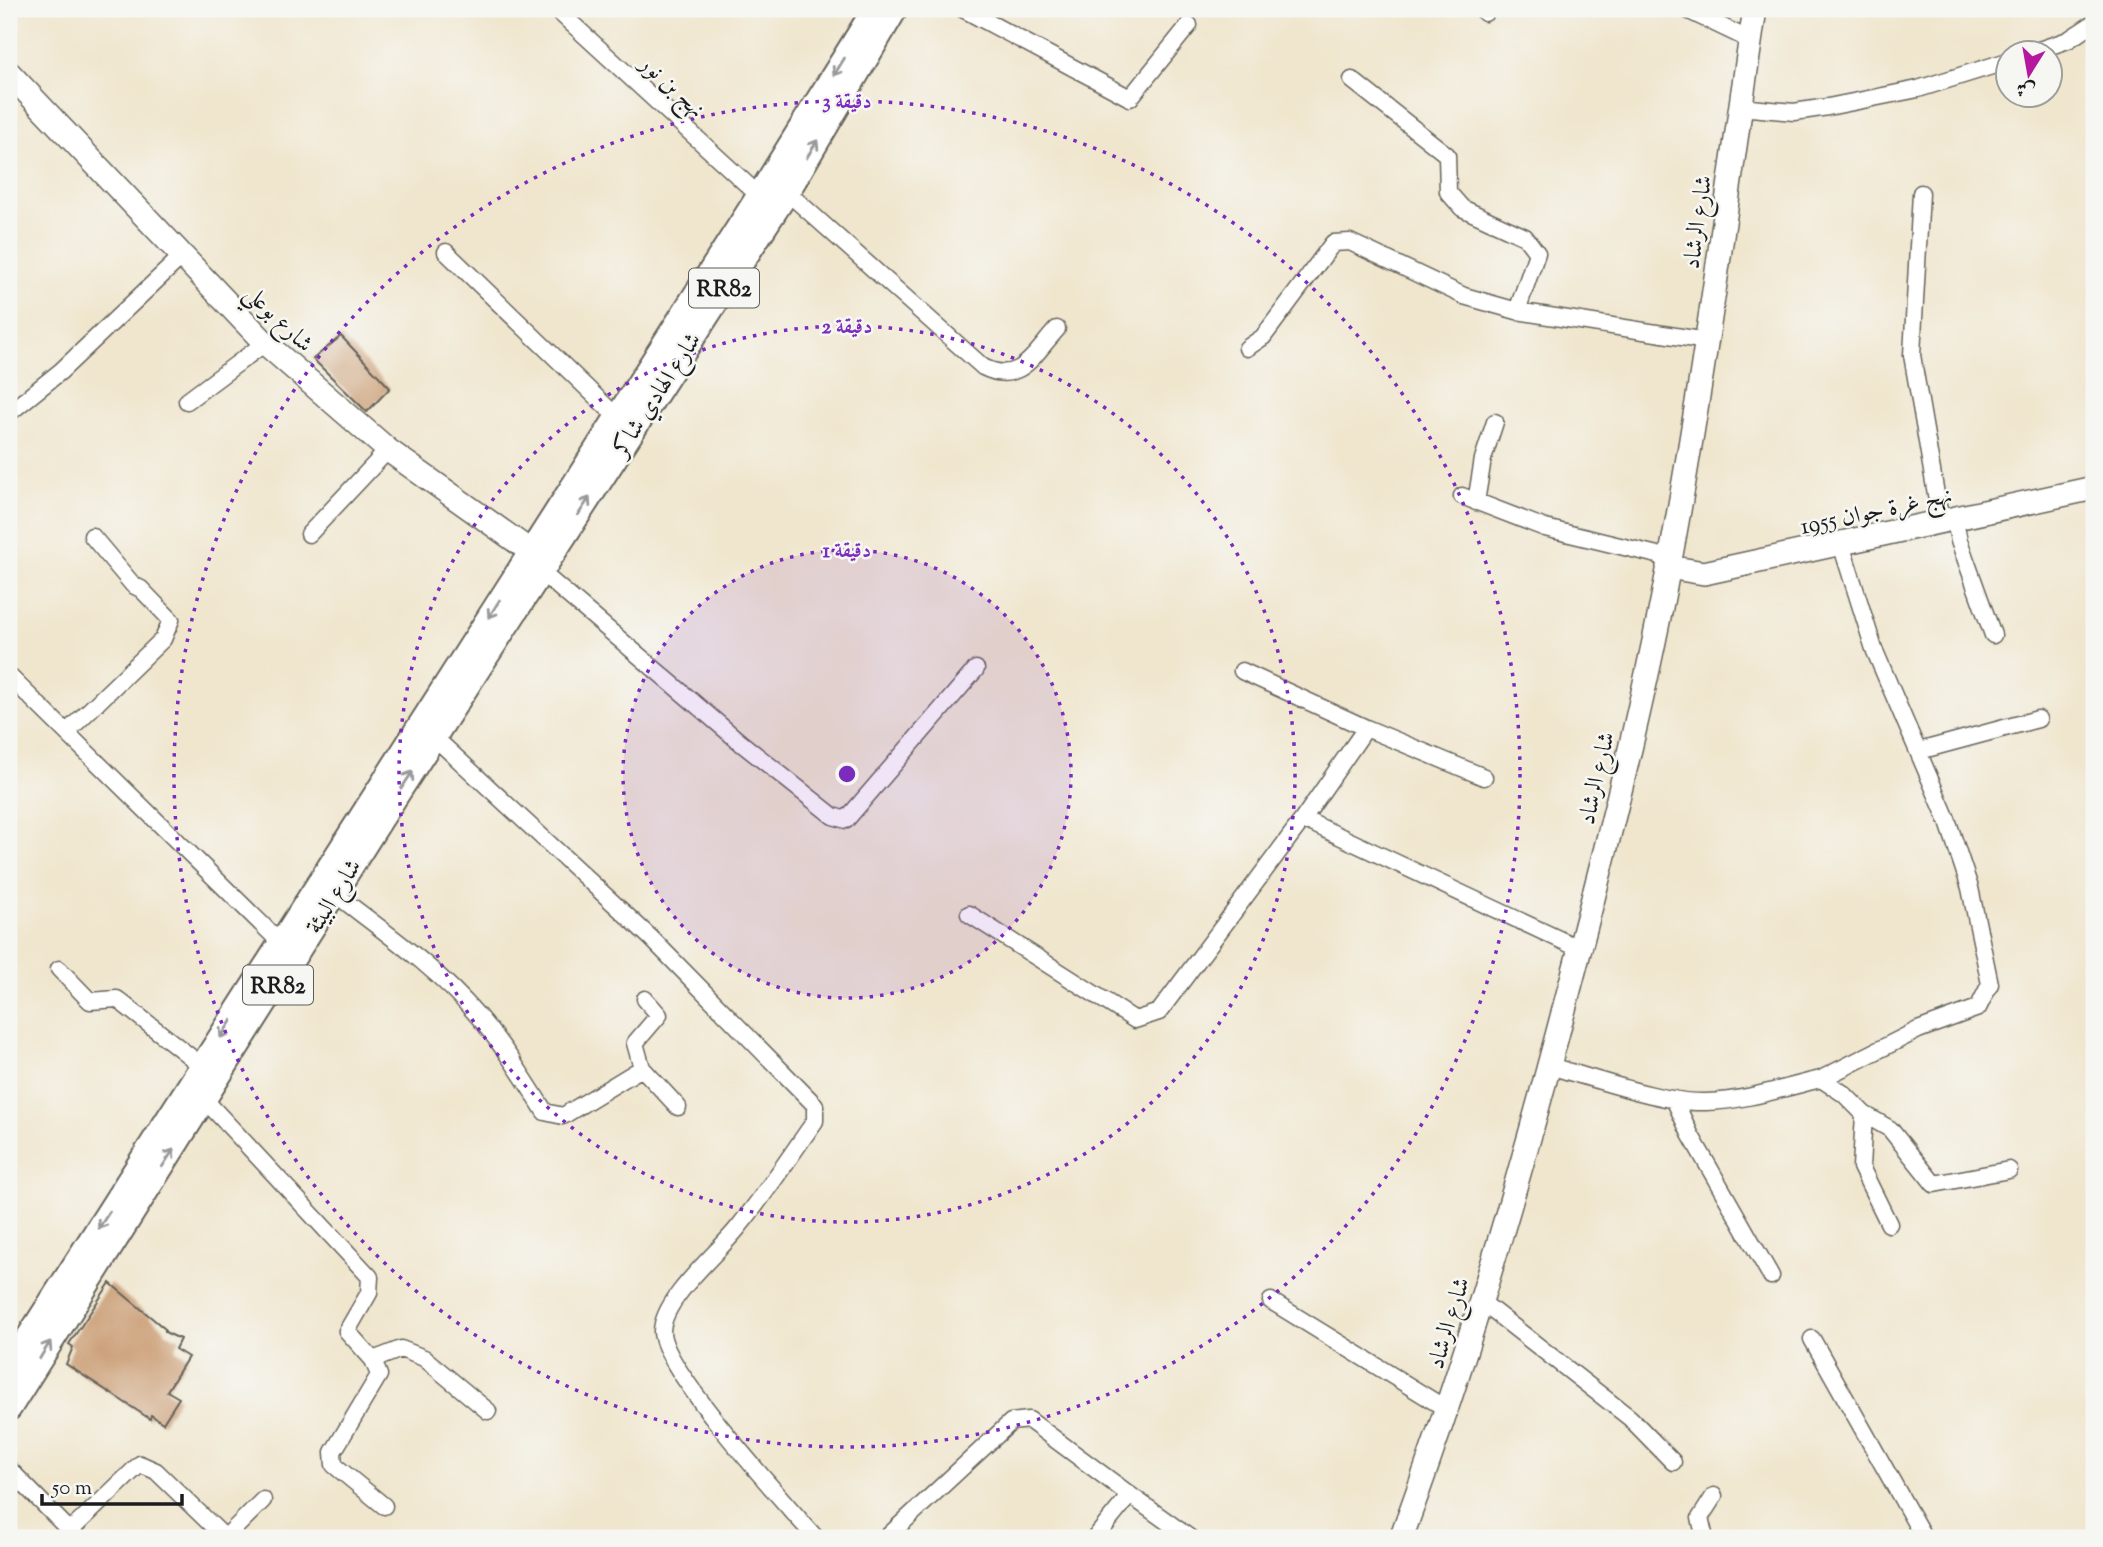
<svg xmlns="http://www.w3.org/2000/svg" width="2103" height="1547" font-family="'Sorts Mill Goudy',Amiri,serif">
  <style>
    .building { fill: #c99a6f }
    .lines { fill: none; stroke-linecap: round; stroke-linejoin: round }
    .street-casing { stroke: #66635a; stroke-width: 19 }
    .secondary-casing { stroke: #66635a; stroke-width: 26 }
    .primary-casing { stroke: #66635a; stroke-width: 28 }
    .street { stroke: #fff; stroke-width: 16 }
    .secondary { stroke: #fff; stroke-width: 23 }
    .primary { stroke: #fff; stroke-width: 24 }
    .oneway { stroke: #999 }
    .ring { fill: none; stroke: #7b2cbf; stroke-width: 3.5; stroke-dasharray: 3.5 7 }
    .labels { text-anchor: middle; stroke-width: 5; stroke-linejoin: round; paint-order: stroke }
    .shield { fill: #f6f6f2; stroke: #5d5d5c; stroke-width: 2 }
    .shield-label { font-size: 23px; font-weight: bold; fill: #1c1c1c }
    .street-label { font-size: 24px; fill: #1c1c1c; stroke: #f6f6f2 }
    .centre { fill: #7b2cbf; stroke: #f6f6f2; stroke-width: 3.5 }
    .ring-label { font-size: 21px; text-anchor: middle; font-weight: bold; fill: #7b2cbf; stroke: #f6f6f2; stroke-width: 5; stroke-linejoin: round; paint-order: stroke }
  </style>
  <rect width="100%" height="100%" fill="#f6f6f2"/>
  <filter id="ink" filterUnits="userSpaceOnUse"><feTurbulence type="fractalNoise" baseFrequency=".0143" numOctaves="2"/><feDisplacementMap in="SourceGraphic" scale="14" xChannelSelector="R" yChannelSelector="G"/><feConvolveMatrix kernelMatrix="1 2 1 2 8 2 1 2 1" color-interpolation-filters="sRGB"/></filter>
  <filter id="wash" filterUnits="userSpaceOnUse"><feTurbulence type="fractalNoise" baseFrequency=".00686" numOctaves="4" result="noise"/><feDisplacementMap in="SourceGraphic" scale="28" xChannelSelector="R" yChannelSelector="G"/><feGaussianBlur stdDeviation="1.57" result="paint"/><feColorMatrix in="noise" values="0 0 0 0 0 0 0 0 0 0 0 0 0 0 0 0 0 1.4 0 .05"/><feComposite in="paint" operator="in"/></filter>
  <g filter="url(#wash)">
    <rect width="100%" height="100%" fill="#f0e6ce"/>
    <g id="blocks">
      <path class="building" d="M 341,336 L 390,388 L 367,412 L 313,359 Z
        M 110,1283 L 165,1329 L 165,1332 L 180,1339 L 175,1349 L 188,1357 L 167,1391 L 179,1398 L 163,1423 L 151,1415 L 150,1419 L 66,1364 L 73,1347 L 69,1344 Z"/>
    </g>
  </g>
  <g filter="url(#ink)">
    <use href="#blocks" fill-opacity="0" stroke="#66635a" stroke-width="2"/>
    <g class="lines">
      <defs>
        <path id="street" d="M 556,9 L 765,201
          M 963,9 L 1130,98 L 1189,25
          M 1685,9 L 1750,40
          M 1485,13 L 1487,9
          M 2033,52 L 2068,40 L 2094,23
          M 1352,80 L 1447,155 L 1448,192 L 1462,208 L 1525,237 L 1537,253 L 1517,311
          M 1740,107 L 1794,112 L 1828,107 L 1918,89 L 2008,61
          M 787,192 L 983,367 C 1020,386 1034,354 1057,329
          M 1921,193 L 1912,355 L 1941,523
          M 446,252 L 617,417
          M 1247,348 L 1263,337 L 1333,243 L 1350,242 L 1464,296 L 1517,311 L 1707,341
          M 187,401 L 265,343
          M 9,413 L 61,371 L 181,257
          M 1462,496 L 1545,528 L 1670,558
          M 1476,502 L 1483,459 L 1495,422
          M 1955,521 L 1959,541 L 1993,635
          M 309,534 L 388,450
          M 541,572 L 741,743 L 833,816 L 846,820 L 976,669
          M 1242,671 L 1366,728 L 1303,819
          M 9,676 L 286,948
          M 1366,728 L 1484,777
          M 68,731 L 163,639 L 171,620 L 141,589 L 133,585 L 92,536
          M 434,737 L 651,938 L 815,1105 L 815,1121 C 790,1156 767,1192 740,1225 C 720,1252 663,1297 662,1331 C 661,1368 787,1505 816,1538
          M 1919,751 L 2038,719
          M 334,893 C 383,931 436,967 477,1015 C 503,1045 524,1078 545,1112 L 563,1116 L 642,1068 L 678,1107
          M 969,914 L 1135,1020 L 1159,1012 L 1303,819 L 1580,949
          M 59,969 L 90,1001 L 117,999 L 202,1066
          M 1549,1066 C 1591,1077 1665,1104 1706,1102 C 1744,1101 1783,1088 1821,1079 L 1844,1094 L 1864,1114 L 1890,1129 L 1934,1184 L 2009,1170
          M 642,1068 L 635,1043 L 659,1015 L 645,999
          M 1821,1079 L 1918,1030 L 1978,1008 L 1990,984 L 1970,888 L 1947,819 L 1874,649 L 1841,544
          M 1674,1099 L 1690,1134 L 1771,1276
          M 205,1100 L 370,1277 L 369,1293 L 347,1331 L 373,1360 L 379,1375 L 333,1452 L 334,1465 L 384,1506
          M 1864,1114 L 1861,1167 L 1889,1224
          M 1271,1301 L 1448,1410
          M 1483,1303 L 1630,1418 L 1673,1462
          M 1812,1339 L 1924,1538
          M 373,1360 L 401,1349 L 424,1358 L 488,1411
          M 9,1469 L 76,1537
          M 70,1531 L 140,1464 L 156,1471 L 220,1533 L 220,1538
          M 225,1538 L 263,1500
          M 886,1538 L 1011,1422 L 1029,1420 L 1130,1495
          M 1095,1538 L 1130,1495 L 1190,1538
          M 1705,1538 L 1700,1518 L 1714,1496"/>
        <path id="secondary" d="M 9,73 L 265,343 L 388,450 L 544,561
          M 1668,567 L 1704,573 L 2094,488
          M 1401,1538 C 1467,1360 1520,1178 1568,994 C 1605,854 1641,714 1668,571 C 1703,385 1727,196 1755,9"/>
        <path id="primary" d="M 9,1368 L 759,196 L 875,9
          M 9,1408 L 380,820 L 787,192 L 895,9"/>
      </defs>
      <use href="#street" class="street-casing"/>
      <use href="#secondary" class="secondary-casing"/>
      <use href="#primary" class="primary-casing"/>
      <use href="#street" class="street"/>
      <use href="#secondary" class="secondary"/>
      <use href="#primary" class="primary"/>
    </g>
    <defs><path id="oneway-shaft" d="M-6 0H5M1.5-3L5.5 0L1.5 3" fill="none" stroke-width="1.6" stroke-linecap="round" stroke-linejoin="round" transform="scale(1.75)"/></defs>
    <g class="oneway">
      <use href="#oneway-shaft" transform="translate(839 67) rotate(122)"/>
      <use href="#oneway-shaft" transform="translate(812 149) rotate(-59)"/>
      <use href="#oneway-shaft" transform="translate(584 506) rotate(-57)"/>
      <use href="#oneway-shaft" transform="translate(494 609) rotate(122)"/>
      <use href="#oneway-shaft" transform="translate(407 780) rotate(-57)"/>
      <use href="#oneway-shaft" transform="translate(226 1029) rotate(123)"/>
      <use href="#oneway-shaft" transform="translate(168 1158) rotate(-57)"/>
      <use href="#oneway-shaft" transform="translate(104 1220) rotate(123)"/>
      <use href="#oneway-shaft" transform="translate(45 1350) rotate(-58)"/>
    </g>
  </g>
  <circle cx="847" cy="774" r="224" fill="#7b2cbf" fill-opacity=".12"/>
  <g class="ring">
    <circle cx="847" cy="774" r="224"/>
    <circle cx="847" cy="774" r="448"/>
    <circle cx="847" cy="774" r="673"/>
  </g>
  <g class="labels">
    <g class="shield">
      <rect x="689" y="268.5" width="70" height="39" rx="5"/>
      <rect x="243" y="965.5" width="70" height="39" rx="5"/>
    </g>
    <g class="shield-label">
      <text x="724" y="296">RR82</text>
      <text x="278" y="993">RR82</text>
    </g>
    <g class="street-label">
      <text transform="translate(673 86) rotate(43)" y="8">نهج بن نور</text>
      <text transform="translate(1697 222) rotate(-82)" y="8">شارع الرشاد</text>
      <text transform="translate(279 318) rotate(44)" y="8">شارع بوعلي</text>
      <text transform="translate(656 394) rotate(-57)" y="8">شارع الهادي شاكر</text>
      <text transform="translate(1876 510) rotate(-12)" y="8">نهج غرة جوان 1955</text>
      <text transform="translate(1596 778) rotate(-77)" y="8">شارع الرشاد</text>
      <text transform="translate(333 896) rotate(-58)" y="8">شارع البيئة</text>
      <text transform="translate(1448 1323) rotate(-73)" y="8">شارع الرشاد</text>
    </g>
  </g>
  <circle cx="847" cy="774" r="10" class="centre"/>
  <g class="ring-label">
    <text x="847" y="108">3 دقيقة</text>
    <text x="847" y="333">2 دقيقة</text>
    <text x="847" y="557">1 دقيقة</text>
  </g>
  <rect width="2103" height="1547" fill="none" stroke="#f6f6f2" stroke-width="35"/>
  <g transform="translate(2029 74) rotate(191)"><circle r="33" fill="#f6f6f2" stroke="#9f9f9c" stroke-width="2"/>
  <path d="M0-5L12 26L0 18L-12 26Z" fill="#b5179e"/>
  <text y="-10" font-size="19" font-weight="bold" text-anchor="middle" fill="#1c1c1c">ش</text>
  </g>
  <path d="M42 1494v10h140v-10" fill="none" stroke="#1c1c1c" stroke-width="3.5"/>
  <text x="52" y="1494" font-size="21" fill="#1c1c1c" stroke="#f6f6f2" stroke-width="5" paint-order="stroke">50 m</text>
</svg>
